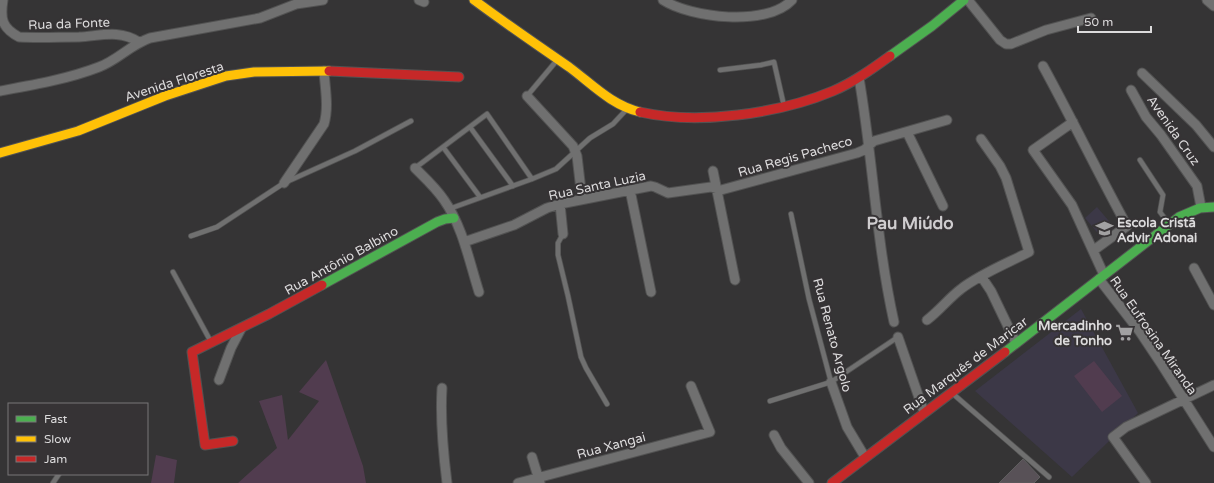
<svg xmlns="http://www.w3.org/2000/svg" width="1214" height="483" font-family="'Varela Round',sans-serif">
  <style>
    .education { fill: #3c3847 }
    .green { fill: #513c4f }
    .building { fill: #585157; stroke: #5e5d5e }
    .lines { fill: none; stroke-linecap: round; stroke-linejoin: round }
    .lane-casing { stroke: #525252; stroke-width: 6 }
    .street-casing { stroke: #525252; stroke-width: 11 }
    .fast-casing { stroke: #525252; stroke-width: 11 }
    .slow-casing { stroke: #525252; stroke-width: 11 }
    .jam-casing { stroke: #525252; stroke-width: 11 }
    .lane { stroke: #707070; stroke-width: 4.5 }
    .street { stroke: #707070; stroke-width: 9 }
    .fast { stroke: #4caf50; stroke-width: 9 }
    .slow { stroke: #ffc107; stroke-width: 9 }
    .jam { stroke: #c62828; stroke-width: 9 }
    .labels { text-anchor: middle; stroke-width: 4; stroke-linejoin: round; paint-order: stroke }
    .street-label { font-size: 13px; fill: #dcdbdc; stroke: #363335 }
    .poi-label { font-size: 13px; font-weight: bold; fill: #dcdbdc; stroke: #363335; text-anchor: start }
    .district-label { font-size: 17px; font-weight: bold; fill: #cfcdcf; stroke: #363335 }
  </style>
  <rect width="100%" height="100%" fill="#353435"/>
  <path class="education" d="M 1097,207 L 1114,227 L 1102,238 L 1085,218 Z
    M 1081,309 L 1138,413 L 1072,477 L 975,391 Z"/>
  <path class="green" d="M 326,360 L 363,466 L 366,483 L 238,483 L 277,448 L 259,401 L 282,395 L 288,440 L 319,401 L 299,392 Z
    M 1094,361 L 1122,396 L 1102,412 L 1074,376 Z
    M 156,455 L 177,460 L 174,483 L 151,483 Z"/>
  <path class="building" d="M 1023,459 L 1040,477 L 1034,483 L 999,483 Z"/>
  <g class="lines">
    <defs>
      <path id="lane" d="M 720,70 L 761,65 L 774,62 L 784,106
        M 527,96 L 558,59
        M 470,127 L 513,186
        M 443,147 L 480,197
        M 1140,160 L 1163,195 L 1160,212 L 1169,224
        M 415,168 L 487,114 L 532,179
        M 449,209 L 532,179 L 556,169 L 590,138 L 613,124 L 626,110
        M 791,214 L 809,299 L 831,382
        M 563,234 L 558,243 L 558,255 L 568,296 L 581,357 L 586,368 L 607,404
        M 191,236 L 217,227 L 284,183 L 355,151 L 411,121
        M 173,272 L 211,342
        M 952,393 L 1049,477
        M 770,401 L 831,382 L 898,337
        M 53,483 L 59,474"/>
      <path id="street" d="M 3,0 C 0,19 2,28 19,37 C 39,38 59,37 79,37 C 100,36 119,29 139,42
        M 419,0 L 424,2
        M 663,0 C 691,18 767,27 792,0
        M 968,0 L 1000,40 L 1006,44 L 1011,44 L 1046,30 L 1091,18
        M 1207,0 L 1214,6
        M 1043,66 C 1072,119 1098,173 1127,226 L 1094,250
        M 1142,73 L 1196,125 L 1214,147
        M 859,78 C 873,159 876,241 894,322
        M 1131,90 L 1146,117 L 1161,135 L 1197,186 L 1201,207
        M 0,91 C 33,85 68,79 99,67 C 118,60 130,45 150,38 L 260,18 L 296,4 L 323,0
        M 527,96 L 573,146 L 577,156 L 582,199
        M 1073,122 L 1033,150 L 1072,205 L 1104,275
        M 907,132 L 943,206
        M 415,168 C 425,178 436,188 444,200 C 463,227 469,261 479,292
        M 713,171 L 735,280
        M 284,183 L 324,124 C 329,107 325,88 324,71
        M 630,190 L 651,292
        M 560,204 L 563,234
        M 464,242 L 514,225 L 547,208 L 560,204 L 651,186 L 655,187 L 668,193 L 711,187 L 721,190 L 857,153 L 864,150 L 874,141 L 947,120
        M 1194,268 L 1214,305
        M 981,276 L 991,291 L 1016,343
        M 1099,279 L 1140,332 L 1162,365 L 1214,447
        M 927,320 C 940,310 949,298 961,289 C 980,274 1008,263 1029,252 L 1006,178 L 1000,166 L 981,139
        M 898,337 L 924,412
        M 219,380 L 231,348 L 241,329
        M 831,382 L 847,427 L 865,457
        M 442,388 C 440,420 443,451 447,483
        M 774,435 L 781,448 L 809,483
        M 532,457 L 540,483
        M 518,483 L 710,432 L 691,386
        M 1146,483 L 1113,437 L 1126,427 L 1214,385"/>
      <path id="fast" d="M 890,56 L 932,26 L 964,0
        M 322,285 L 437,222 L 445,219 L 454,218
        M 1005,352 L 1179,217 L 1200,208 L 1214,207"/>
      <path id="slow" d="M 474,0 C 505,23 537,45 569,67 C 592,84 611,105 640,112
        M 0,153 L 78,131 L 165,96 L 226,76 L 254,72 L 329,71"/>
      <path id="jam" d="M 329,71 L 459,77
        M 640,112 C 698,125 778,114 833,91 C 854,82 872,69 890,56
        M 233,441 L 205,445 L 192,352 L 269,314 L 322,285
        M 832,483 L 1005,352"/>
    </defs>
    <use href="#lane" class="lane-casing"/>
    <use href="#street" class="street-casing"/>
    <use href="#fast" class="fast-casing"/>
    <use href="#slow" class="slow-casing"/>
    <use href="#jam" class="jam-casing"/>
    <use href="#lane" class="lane"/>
    <use href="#street" class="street"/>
    <use href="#fast" class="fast"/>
    <use href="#slow" class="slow"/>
    <use href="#jam" class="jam"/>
  </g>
  <defs>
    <symbol id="school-bare" viewBox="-9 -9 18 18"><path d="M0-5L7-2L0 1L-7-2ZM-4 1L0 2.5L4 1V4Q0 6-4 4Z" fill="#a2a1a2" stroke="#363335" stroke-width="2.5" paint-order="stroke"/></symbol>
    <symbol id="supermarket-bare" viewBox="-9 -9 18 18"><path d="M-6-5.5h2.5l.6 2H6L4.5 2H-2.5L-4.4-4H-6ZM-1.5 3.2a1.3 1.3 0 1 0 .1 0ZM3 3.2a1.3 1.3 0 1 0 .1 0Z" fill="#a2a1a2" stroke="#363335" stroke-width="2.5" paint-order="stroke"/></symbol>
  </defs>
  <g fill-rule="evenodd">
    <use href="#school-bare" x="1092" y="216" width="25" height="25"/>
    <use href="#supermarket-bare" x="1112" y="320" width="25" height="25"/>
  </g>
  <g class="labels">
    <g class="street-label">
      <text transform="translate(69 23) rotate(-2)" y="5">Rua da Fonte</text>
      <text transform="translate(174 81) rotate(-18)" y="5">Avenida Floresta</text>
      <text transform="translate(1174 130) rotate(55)" y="5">Avenida Cruz</text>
      <text transform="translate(795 156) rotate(-16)" y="5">Rua Regis Pacheco</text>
      <text transform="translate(597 185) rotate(-12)" y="5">Rua Santa Luzia</text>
      <text transform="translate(341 260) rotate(-29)" y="5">Rua Antônio Balbino</text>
      <text transform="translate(833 335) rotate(75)" y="5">Rua Renato Argolo</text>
      <text transform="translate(1154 335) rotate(55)" y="5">Rua Eufrosina Miranda</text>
      <text transform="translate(965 365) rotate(-37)" y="5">Rua Marquês de Maricar</text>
      <text transform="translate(611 445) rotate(-15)" y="5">Rua Xangai</text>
    </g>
    <g class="poi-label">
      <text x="1117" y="227">Escola Cristã<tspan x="1117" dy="15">Advir Adonai</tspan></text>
      <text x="1112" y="330" text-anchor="end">Mercadinho<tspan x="1112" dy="15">de Tonho</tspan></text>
    </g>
    <g class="district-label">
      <text x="910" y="229">Pau Miúdo</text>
    </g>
  </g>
  <rect x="8" y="403" width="140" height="72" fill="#363335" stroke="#787678"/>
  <rect x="16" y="416" width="20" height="6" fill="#4caf50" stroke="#787678"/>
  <text x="44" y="423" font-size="12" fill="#dcdbdc">Fast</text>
  <rect x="16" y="436" width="20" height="6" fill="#ffc107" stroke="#787678"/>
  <text x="44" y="443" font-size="12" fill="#dcdbdc">Slow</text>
  <rect x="16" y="456" width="20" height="6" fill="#c62828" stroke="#787678"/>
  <text x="44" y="463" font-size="12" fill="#dcdbdc">Jam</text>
  <path d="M1078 26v6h73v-6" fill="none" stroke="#dcdbdc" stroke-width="2"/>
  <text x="1084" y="26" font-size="12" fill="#dcdbdc" stroke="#363335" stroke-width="3" paint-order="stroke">50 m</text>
</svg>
